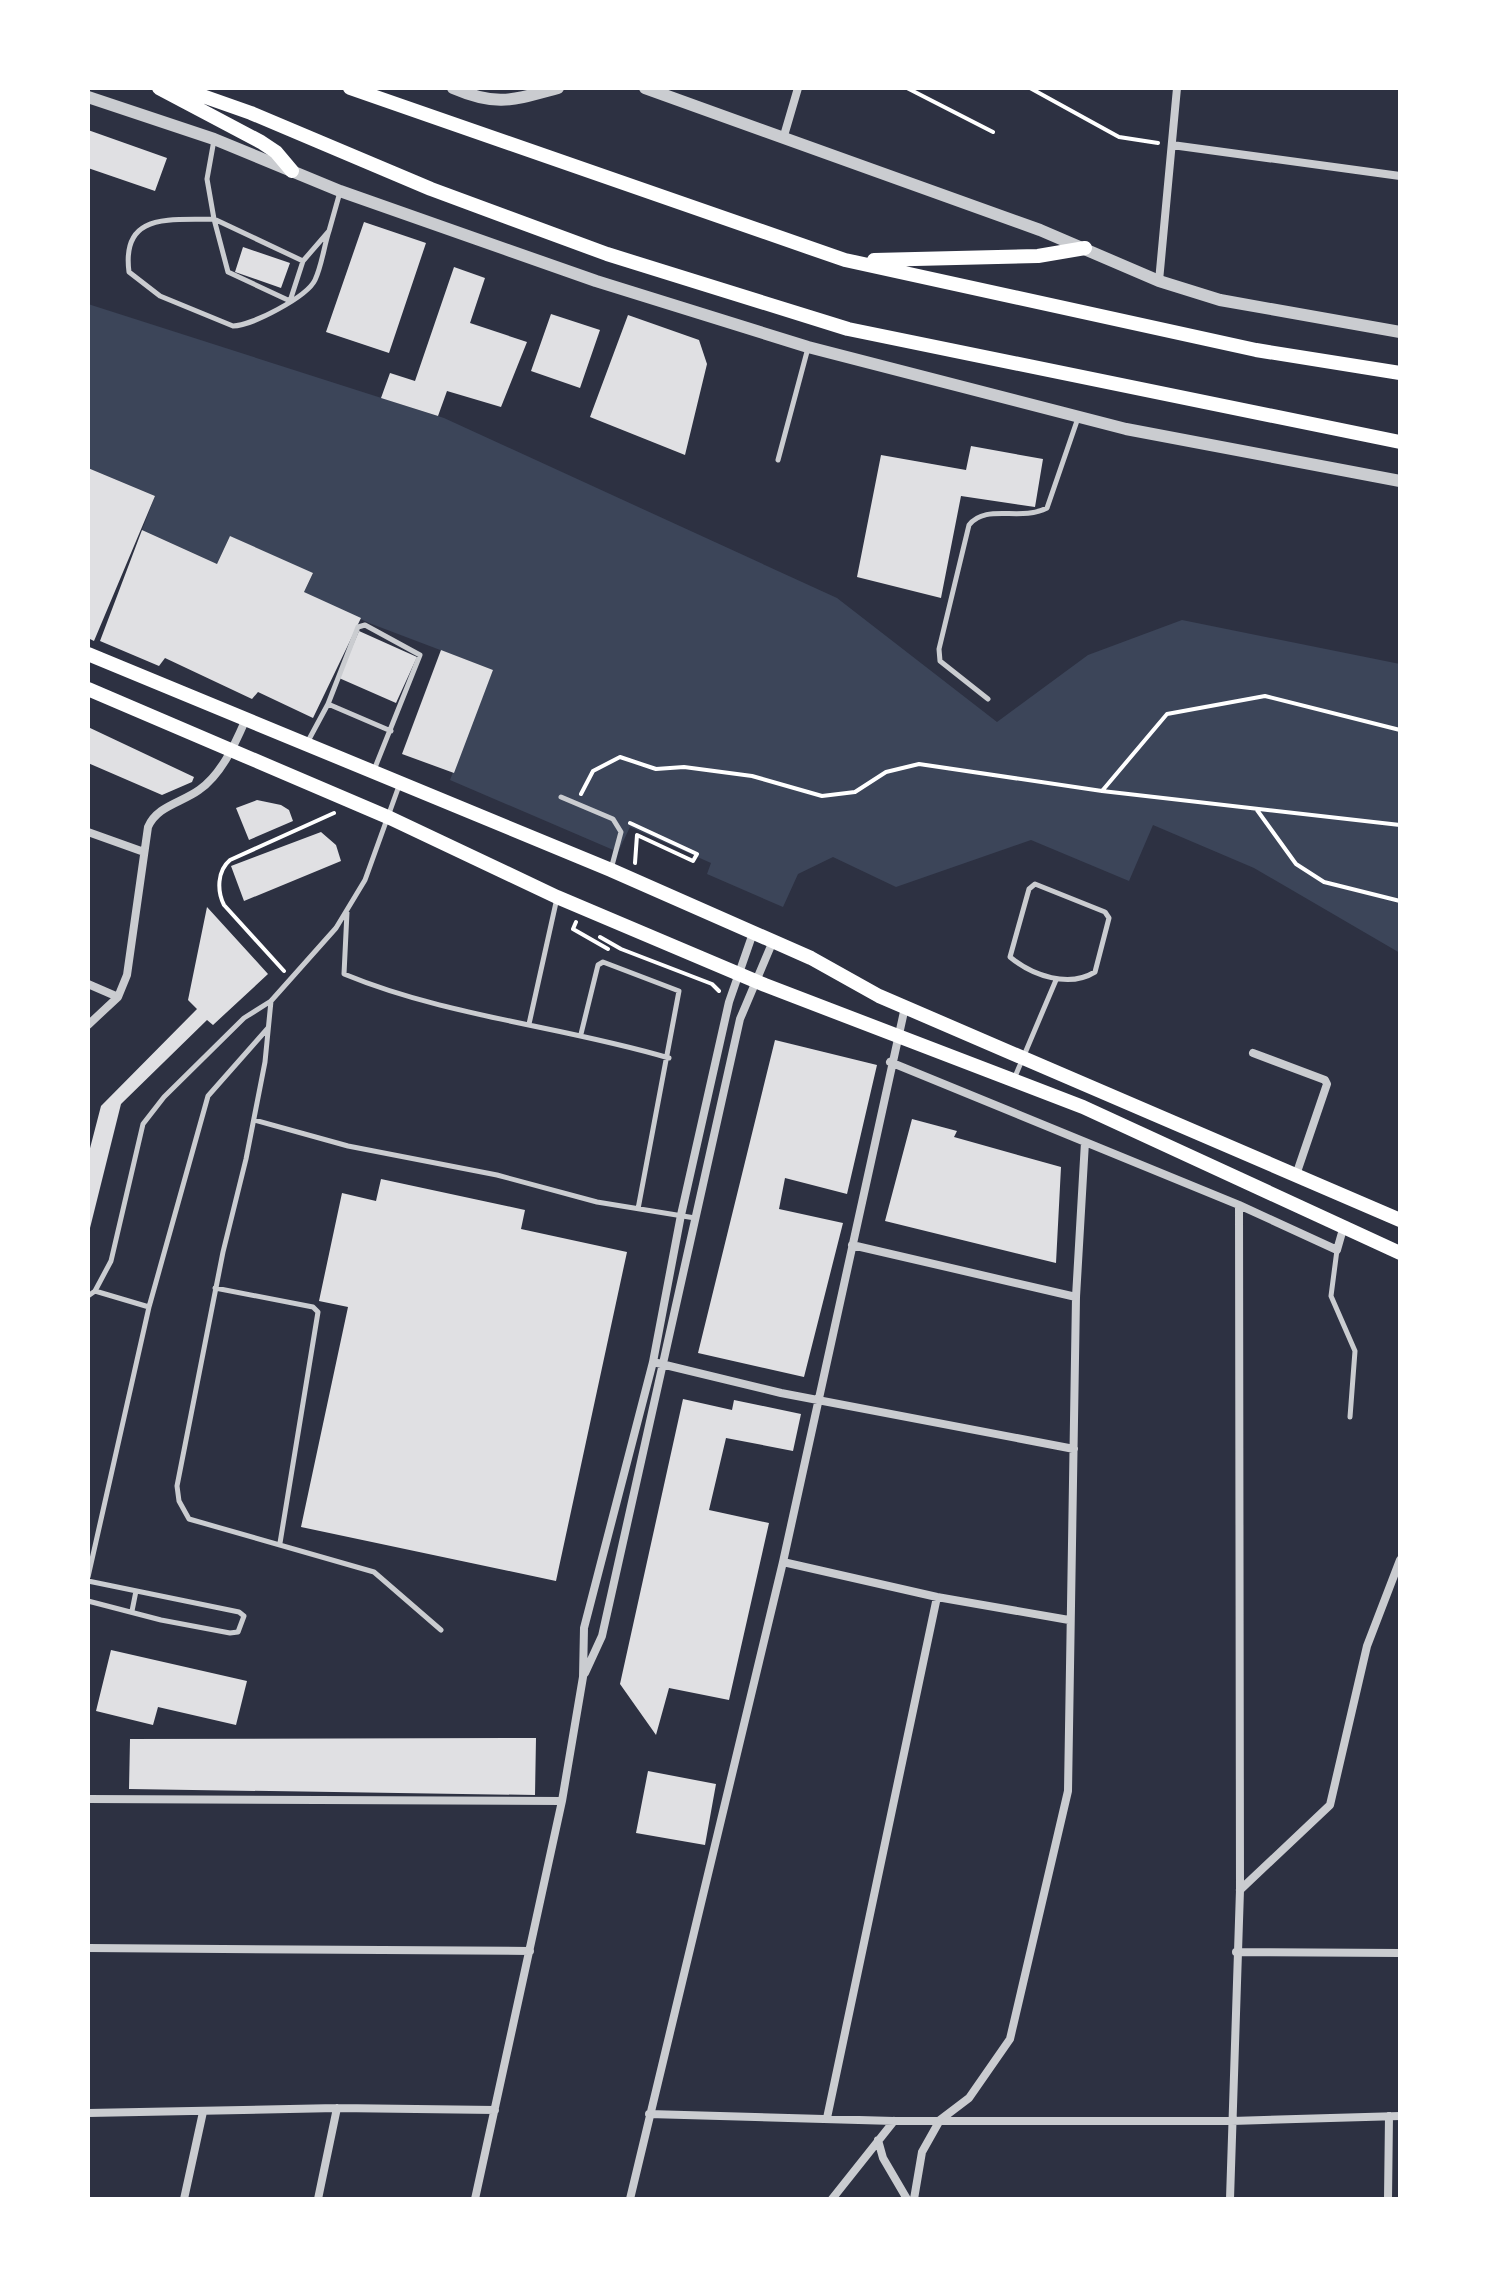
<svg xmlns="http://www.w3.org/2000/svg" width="1488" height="2287" font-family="'Golos Text',sans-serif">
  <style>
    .green { fill: #3c4559 }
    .building { fill: #e0e0e3 }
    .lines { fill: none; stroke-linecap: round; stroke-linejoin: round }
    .path { stroke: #fff; stroke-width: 4 }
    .service { stroke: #caccd0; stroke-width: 5 }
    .minor { stroke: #caccd0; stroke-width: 8 }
    .tertiary { stroke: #caccd0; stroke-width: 12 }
    .secondary { stroke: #fff; stroke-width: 14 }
    .primary { stroke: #fff; stroke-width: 14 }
  </style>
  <rect width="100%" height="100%" fill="#2d3142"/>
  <path class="green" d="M 88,304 L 444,418 L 837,598 L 997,722 L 1088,655 L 1182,620 L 1400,664 L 1400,953 L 1254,868 L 1153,825 L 1129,881 L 1031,840 L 896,887 L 833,857 L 798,874 L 783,907 L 707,874 L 711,863 L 630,827 L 618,852 L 450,780 L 493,670 L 369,623 L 304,592 L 313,574 L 230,536 L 217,564 L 142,530 L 155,496 L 88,468 Z"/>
  <path class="building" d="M 88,130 L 167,158 L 155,191 L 88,168 Z
    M 364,222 L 426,243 L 389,353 L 326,332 Z
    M 243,247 L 290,263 L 281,288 L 235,272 Z
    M 454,267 L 485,278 L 470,323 L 527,342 L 501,407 L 447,391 L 438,416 L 381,398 L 390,373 L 415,381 Z
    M 551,314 L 600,330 L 580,388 L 531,371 Z
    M 628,315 L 699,340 L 707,364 L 685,455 L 590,417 Z
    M 971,446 L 1043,459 L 1035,507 L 961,496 L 941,598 L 857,577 L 881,455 L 966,470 Z
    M 88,468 L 155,496 L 94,641 L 88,638 Z
    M 142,530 L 217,564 L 230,536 L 313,573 L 304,592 L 361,618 L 313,718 L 258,692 L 252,699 L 165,658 L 159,666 L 100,641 Z
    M 359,631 L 417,657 L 396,703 L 339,678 Z
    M 441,650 L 493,670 L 454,773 L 402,754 Z
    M 88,727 L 194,777 L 192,782 L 162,795 L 88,763 Z
    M 257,800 L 281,805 L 289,810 L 293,821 L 249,840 L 236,808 Z
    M 321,832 L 336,845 L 341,861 L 244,901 L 231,866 Z
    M 207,907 L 268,974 L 213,1025 L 207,1020 L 121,1104 L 88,1236 L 88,1156 L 101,1106 L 197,1009 L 188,1000 Z
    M 775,1040 L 877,1065 L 847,1194 L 785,1178 L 779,1209 L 843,1223 L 804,1377 L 698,1353 Z
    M 912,1119 L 957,1131 L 954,1137 L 1061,1167 L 1056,1263 L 885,1221 Z
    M 381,1179 L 525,1210 L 521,1229 L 627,1252 L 556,1581 L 301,1527 L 348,1307 L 319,1301 L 342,1193 L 376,1201 Z
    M 683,1399 L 732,1410 L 734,1400 L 801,1414 L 793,1451 L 726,1438 L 709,1510 L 769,1523 L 729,1700 L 669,1688 L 656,1735 L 620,1684 Z
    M 111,1650 L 247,1681 L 236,1725 L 158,1707 L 153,1725 L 96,1711 Z
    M 536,1738 L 535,1795 L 129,1789 L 130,1739 Z
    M 648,1771 L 716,1784 L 705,1845 L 636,1833 Z"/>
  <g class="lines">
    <path class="path" d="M 907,88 L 993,132
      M 1030,88 L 1119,137 L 1158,143
      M 1102,791 L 1167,714 L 1265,696 L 1400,730
      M 581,794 L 593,771 L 620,757 L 656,769 L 684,767 L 752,776 L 822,796 L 855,792 L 886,772 L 919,764 L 1102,791 L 1400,825
      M 1257,810 L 1296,864 L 1324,882 L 1400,901
      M 630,823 L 697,854 L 693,861 L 637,835 L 635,863
      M 576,922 L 573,929 L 608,949
      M 600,937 L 621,949 L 712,984 L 719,991
      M 284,971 L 224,905 C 217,891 217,871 230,860 L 334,813"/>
    <path class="service" d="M 214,140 L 207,179 L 214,219 L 303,261 L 329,231 L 340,192
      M 303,261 L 290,301 L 228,272 L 214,219 C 171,221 121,211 129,272 L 160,296 L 233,326 C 251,326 307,297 315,280 C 322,265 324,246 329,231
      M 778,460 L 808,348
      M 988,699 L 940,661 L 939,649 L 969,525 C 986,503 1020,522 1047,508 L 1078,418
      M 328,704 L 391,731
      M 307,743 L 328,704 L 358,627 L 365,625 L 420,655 L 374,770
      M 561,797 L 613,819 L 621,832 L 611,869
      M 1035,884 L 1105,912 L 1109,918 L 1095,972 C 1069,988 1033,976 1010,957 L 1029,889 Z
      M 347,912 L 344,974 C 448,1017 562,1026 669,1058
      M 271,1001 L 265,1062 L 246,1159 L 223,1252 L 177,1486 L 179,1501 L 189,1519 L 374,1572 L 441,1630
      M 529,1024 L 557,898
      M 581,1034 L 598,965 L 603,962 L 679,991 L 638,1209
      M 1014,1079 L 1056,980
      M 254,1120 L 348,1146 L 497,1175 L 597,1202 L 695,1218
      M 1337,1250 L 1331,1296 L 1355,1351 L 1350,1417
      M 215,1288 L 313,1307 L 318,1312 L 280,1543
      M 95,1291 L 149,1307
      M 88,1296 L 95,1291 L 111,1261 L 143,1124 L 164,1097 L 244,1018 L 271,1001 L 336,928 L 365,880 L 400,783
      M 88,1577 L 149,1307 L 208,1096 L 268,1028
      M 88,1581 L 239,1612 L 244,1616 L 238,1632 L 230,1633 L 161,1620 L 88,1601
      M 132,1611 L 136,1591"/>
    <path class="minor" d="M 783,139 L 798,88
      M 1172,145 L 1400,176
      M 1159,281 L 1177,88
      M 88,832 L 144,852
      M 88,984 L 118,997
      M 88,1025 L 118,997 L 127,975 L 148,827 C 157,806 181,803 199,790 C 221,775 235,744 245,721
      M 1253,1053 L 1325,1080 L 1327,1084 L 1296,1175
      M 890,1062 L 1239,1205 L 1337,1250 L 1343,1229
      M 852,1245 L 1076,1297
      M 653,1362 L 781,1393 L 1074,1449
      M 783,1562 L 937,1597 L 1069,1620
      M 585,1673 L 602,1636 L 740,1019 L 773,941
      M 88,1799 L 562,1801
      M 1240,1890 L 1330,1805 L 1367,1646 L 1400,1560
      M 88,1948 L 530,1951
      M 1236,1952 L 1400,1953
      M 88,2113 L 337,2108 L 495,2110
      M 649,2114 L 894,2121 L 1232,2121 L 1400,2116
      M 827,2118 L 937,1597
      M 878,2140 L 883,2158 L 907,2199
      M 184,2199 L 203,2112
      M 318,2199 L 337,2108
      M 475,2199 L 562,1801 L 583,1677 L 584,1628 L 653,1362 L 681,1215 L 729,1002 L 753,933
      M 630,2199 L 783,1562 L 905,1007
      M 832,2199 L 894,2121
      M 914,2199 L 922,2152 L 940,2120 L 969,2098 L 1010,2039 L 1068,1791 L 1076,1297 L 1085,1142
      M 1230,2199 L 1240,1890 L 1239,1205
      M 1388,2199 L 1389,2116"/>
    <path class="tertiary" d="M 453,88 C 497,107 513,100 558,88
      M 645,88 L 1040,230 L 1159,281 L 1220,300 L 1400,332
      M 88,97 L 214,139 L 340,191 L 596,281 L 808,347 L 1126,429 L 1400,481"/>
    <path class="secondary" d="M 88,654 L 611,870 L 811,958 L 879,996 L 1400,1220
      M 88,689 L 390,818 L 557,897 L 765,985 L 1083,1107 L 1400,1253"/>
    <path class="primary" d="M 159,88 L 261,142 L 276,152 L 292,171
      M 180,88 L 251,113 L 431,189 L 607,254 L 848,329 L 1400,442
      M 350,88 L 845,260 L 1256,350 L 1400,373
      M 874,260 L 1038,256 L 1085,248"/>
  </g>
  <rect width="1488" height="2287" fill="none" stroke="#ffffff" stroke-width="180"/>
</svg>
